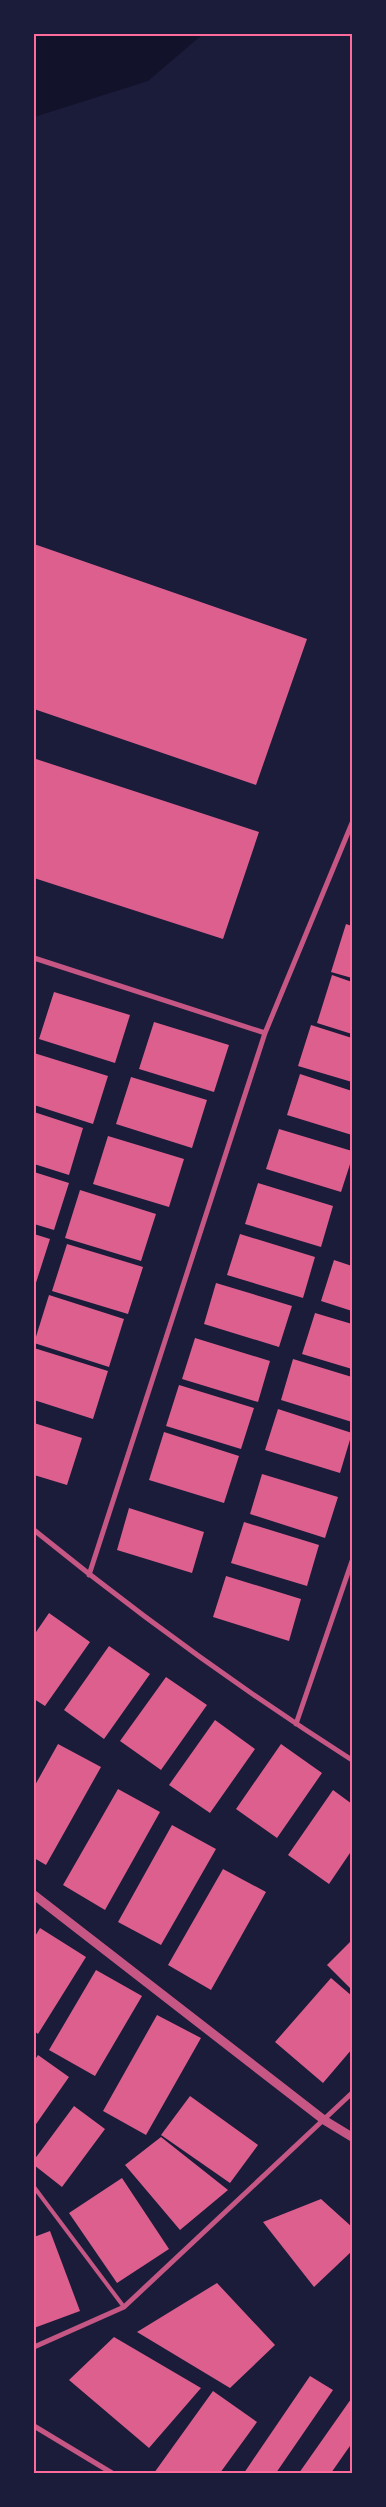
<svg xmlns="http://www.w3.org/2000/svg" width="386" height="2507" font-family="Montserrat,sans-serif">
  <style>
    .water { fill: #12122b }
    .building { fill: #dd5f8e }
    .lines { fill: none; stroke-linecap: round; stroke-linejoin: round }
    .service { stroke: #c65784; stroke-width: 4 }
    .minor { stroke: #c65784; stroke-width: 5 }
    .tertiary { stroke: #c65784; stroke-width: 9 }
    .neatline { fill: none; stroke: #ff6b9d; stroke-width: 2 }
  </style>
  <rect width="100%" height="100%" fill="#1b1b3a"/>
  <path class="water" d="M 34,34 L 203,34 L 148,81 L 34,117 Z"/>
  <path class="building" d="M 34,544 L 307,639 L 256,785 L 34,709 Z
    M 36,759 L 259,832 L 223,939 L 34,878 L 34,765 Z
    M 346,924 L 352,926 L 352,978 L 331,972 Z
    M 332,975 L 352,982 L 352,1034 L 317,1023 Z
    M 54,992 L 130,1015 L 115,1063 L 39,1039 Z
    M 154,1022 L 229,1045 L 214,1092 L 139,1069 Z
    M 311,1025 L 352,1038 L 352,1082 L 298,1066 Z
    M 34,1053 L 108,1076 L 93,1124 L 34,1105 Z
    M 300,1074 L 352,1091 L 352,1135 L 287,1115 Z
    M 131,1077 L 207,1100 L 192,1148 L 116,1124 Z
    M 34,1112 L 83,1128 L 69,1175 L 34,1164 Z
    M 279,1129 L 352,1151 L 352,1158 L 341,1192 L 266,1169 Z
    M 108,1136 L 184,1159 L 169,1207 L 93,1184 Z
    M 34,1172 L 69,1183 L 54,1230 L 34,1224 Z
    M 258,1183 L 333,1206 L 321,1247 L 245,1224 Z
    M 80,1190 L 156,1214 L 141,1261 L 65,1238 Z
    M 34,1234 L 50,1239 L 34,1289 Z
    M 240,1234 L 315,1257 L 303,1298 L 227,1275 Z
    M 67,1244 L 143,1267 L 128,1314 L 52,1291 Z
    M 334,1260 L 352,1266 L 352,1311 L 321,1301 Z
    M 216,1283 L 292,1306 L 279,1347 L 204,1324 Z
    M 49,1295 L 124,1319 L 109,1367 L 34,1343 Z
    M 315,1313 L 352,1324 L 352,1369 L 302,1354 Z
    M 195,1338 L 270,1361 L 258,1402 L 182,1379 Z
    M 34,1348 L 108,1371 L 93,1419 L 34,1400 Z
    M 293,1359 L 352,1377 L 352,1422 L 281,1400 Z
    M 179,1385 L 254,1408 L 241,1449 L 166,1426 Z
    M 278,1409 L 352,1433 L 340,1473 L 265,1450 Z
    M 34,1423 L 82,1438 L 67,1485 L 34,1475 Z
    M 164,1432 L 239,1456 L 224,1503 L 149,1480 Z
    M 262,1474 L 338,1497 L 325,1538 L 250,1514 Z
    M 129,1508 L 204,1532 L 192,1573 L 117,1550 Z
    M 244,1522 L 319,1545 L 307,1586 L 231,1563 Z
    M 226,1576 L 301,1599 L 289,1641 L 213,1617 Z
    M 49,1613 L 90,1642 L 45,1706 L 34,1699 L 34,1635 Z
    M 109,1646 L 150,1674 L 104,1739 L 64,1710 Z
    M 166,1677 L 207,1705 L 161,1770 L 120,1741 Z
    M 215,1720 L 255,1749 L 210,1813 L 169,1785 Z
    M 58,1744 L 101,1767 L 46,1865 L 34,1858 L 34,1787 Z
    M 281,1744 L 322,1773 L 277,1838 L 236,1809 Z
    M 118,1789 L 160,1812 L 105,1910 L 63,1885 Z
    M 333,1790 L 352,1804 L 352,1850 L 329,1884 L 288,1855 Z
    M 172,1825 L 216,1849 L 161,1945 L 118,1922 Z
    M 223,1869 L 266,1892 L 211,1990 L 168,1965 Z
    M 40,1928 L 86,1957 L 38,2034 L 34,2031 L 34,1938 Z
    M 352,1940 L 352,1990 L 327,1965 Z
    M 96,1970 L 142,1996 L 95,2076 L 49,2050 Z
    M 331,1978 L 352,1996 L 352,2049 L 323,2083 L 275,2042 Z
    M 157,2015 L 201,2038 L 146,2135 L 103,2111 Z
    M 38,2055 L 69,2077 L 34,2127 L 34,2061 Z
    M 190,2096 L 258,2145 L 230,2183 L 161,2135 Z
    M 74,2106 L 105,2129 L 62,2187 L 34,2165 L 34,2160 Z
    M 161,2137 L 228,2190 L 180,2230 L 125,2165 Z
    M 122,2178 L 169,2249 L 117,2283 L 69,2213 Z
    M 321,2199 L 352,2227 L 352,2251 L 314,2287 L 263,2222 Z
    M 50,2231 L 80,2311 L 34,2328 L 34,2237 Z
    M 217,2283 L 275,2345 L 230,2388 L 137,2332 Z
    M 114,2337 L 201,2388 L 149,2448 L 69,2380 Z
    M 310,2376 L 333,2390 L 276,2473 L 244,2473 Z
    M 213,2391 L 257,2422 L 220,2473 L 154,2473 Z
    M 351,2399 L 352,2443 L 331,2473 L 299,2473 Z"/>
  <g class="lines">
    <path class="service" d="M 34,2187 L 124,2307"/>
    <path class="minor" d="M 34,958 L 265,1033
      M 34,1530 C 135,1612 242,1690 352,1760
      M 89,1575 L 265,1033 L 352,823
      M 296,1724 L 352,1561
      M 34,2347 L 124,2307 L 352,2093
      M 34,2426 L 112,2473"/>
    <path class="tertiary" d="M 34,1895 L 324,2120 L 352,2137"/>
  </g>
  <rect width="386" height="2507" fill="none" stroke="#1b1b3a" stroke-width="70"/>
  <rect x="35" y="35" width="316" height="2437" class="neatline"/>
</svg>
